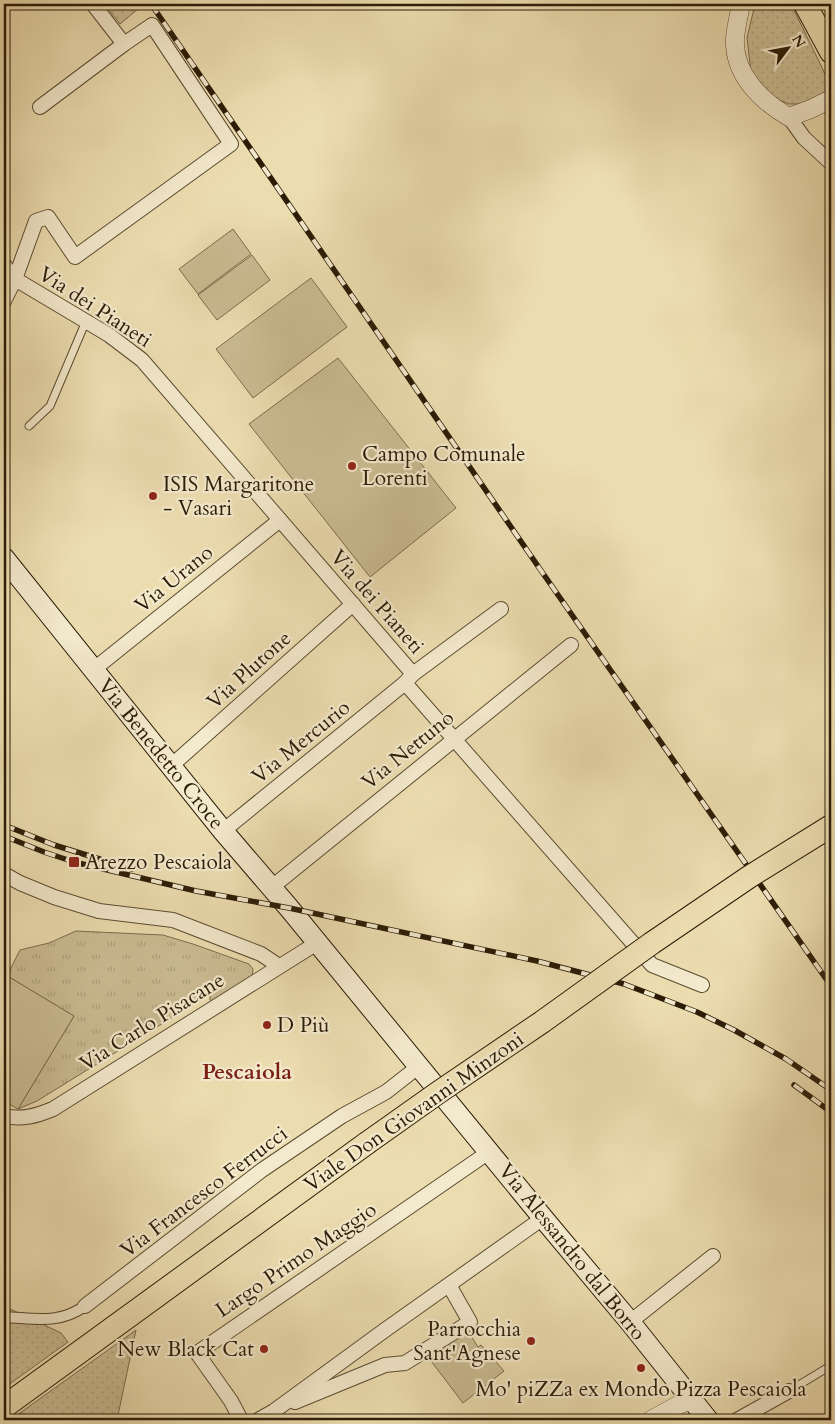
<svg xmlns="http://www.w3.org/2000/svg" width="835" height="1424" font-family="Cardo,serif">
<style>
.grass{fill:url(#grass-dots);stroke:#7b6c4d}
.park{fill:url(#park-tufts);stroke:#7b6c4d}
.garden{fill:#cbbc93;stroke:#7b6c4d}
.lines{fill:none;stroke-linecap:round;stroke-linejoin:round}
.service-casing{stroke:#5b4c31;stroke-width:9}
.pedestrian-casing{stroke:#5b4c31;stroke-width:12}
.minor-casing{stroke:#5b4c31;stroke-width:16}
.tertiary-casing{stroke:#5b4c31;stroke-width:19}
.secondary-casing{stroke:#2b1c07;stroke-width:22}
.primary-casing{stroke:#2b1c07;stroke-width:24}
.service{stroke:#f3e9cc;stroke-width:7}
.pedestrian{stroke:#f3e9cc;stroke-width:10}
.minor{stroke:#f3e9cc;stroke-width:14}
.tertiary{stroke:#f3e9cc;stroke-width:18}
.secondary{stroke:#f3e9cc;stroke-width:20}
.primary{stroke:#ecddb0;stroke-width:22}
.rail-casing{stroke:#2b1c07;stroke-width:5.5}
.rail{stroke:#f3e9cc;stroke-width:4;stroke-dasharray:11;stroke-linecap:butt}
.primary-bridge-casing{stroke:#2b1c07;stroke-width:24;stroke-linecap:butt}
.primary-bridge{stroke:#ecddb0;stroke-width:22}
.poi-dot{fill:#8f2418;stroke:#f3e9cc;stroke-width:2}
.labels{text-anchor:middle;dominant-baseline:central;stroke-width:4.5;stroke-linejoin:round;paint-order:stroke}
.street-label{font-size:21px;fill:#2b1c07;stroke:#f3e9cc}
.poi-label{font-size:21px;fill:#2b1c07;stroke:#f3e9cc;text-anchor:start}
.neighbourhood-label{font-size:22px;font-weight:bold;fill:#7a1f14;stroke:#f3e9cc}
</style>
<defs>
<pattern id="grass-dots" width="8" height="8" patternUnits="userSpaceOnUse" patternTransform="scale(1.25)"><rect width="8" height="8" fill="#cbbc93"/><path d="M2 2h.1M6 6h.1" fill="none" stroke="#aea17d" stroke-width="1.8" stroke-linecap="round"/></pattern>
<pattern id="park-tufts" width="24" height="20" patternUnits="userSpaceOnUse" patternTransform="scale(1.25)"><rect width="24" height="20" fill="#cbbc93"/><path d="M3 7l-1-3M5 7V3M7 7l1-3M15 17l-1-3M17 17v-4M19 17l1-3" fill="none" stroke="#aea17d"/></pattern>
</defs>
<rect width="100%" height="100%" fill="#ecddb0"/>
<filter id="stains"><feTurbulence type="fractalNoise" baseFrequency=".004" numOctaves="4"/><feColorMatrix values="0 0 0 0 .2 0 0 0 0 .09 0 0 0 0 .02 0 0 0 .5 -.17"/></filter>
<radialGradient id="worn" r=".72"><stop offset=".6" stop-color="#630" stop-opacity="0"/><stop offset="1" stop-color="#630" stop-opacity=".3"/></radialGradient>
<g class="grass">
<path d="M 104,4 L 144,4 L 120,24 Z"/>
<path d="M 755,4 L 791,4 L 831,86 L 831,90 L 822,97 L 800,104 L 789,104 L 769,96 L 751,72 L 747,38 Z"/>
<path d="M 4,1306 L 61,1333 L 68,1342 L 4,1388 Z"/>
<path d="M 136,1330 L 117,1420 L 10,1420 Z"/>
</g>
<path class="park" d="M 76,931 L 163,935 L 193,944 L 249,964 L 253,969 L 252,978 L 215,1001 L 210,1000 L 210,994 L 37,1101 L 18,1109 L 74,1016 L 9,977 L 11,968 L 20,950 L 49,943 Z"/>
<g class="garden">
<path d="M 233,229 L 251,254 L 198,294 L 179,269 Z"/>
<path d="M 252,255 L 270,280 L 217,320 L 198,295 Z"/>
<path d="M 311,278 L 347,327 L 253,398 L 216,349 Z"/>
<path d="M 338,358 L 456,508 L 370,577 L 249,424 Z"/>
<path d="M 4,974 L 74,1016 L 18,1109 L 4,1101 Z"/>
<path d="M 468,1331 L 478,1347 L 481,1345 L 504,1371 L 463,1403 L 428,1357 Z"/>
</g>
<g class="lines">
<g class="service-casing">
<g id="service">
<path d="M 29,426 L 50,406 L 86,321"/>
<path d="M 789,1391 L 827,1368"/>
</g>
</g>
<g class="pedestrian-casing">
<path id="pedestrian" d="M 4,1317 C 34,1318 58,1325 85,1306"/>
</g>
<g class="minor-casing">
<g id="minor">
<path d="M 40,107 L 124,44 L 93,4"/>
<path d="M 789,117 L 804,138 L 831,163"/>
<path d="M 4,265 L 15,279 L 109,335 L 142,360 L 413,674 L 405,683 L 652,965 L 702,985"/>
<path d="M 4,301 L 15,279 L 36,221 L 48,217 L 75,257 L 231,144 L 152,25 L 124,44"/>
<path d="M 93,670 L 280,520"/>
<path d="M 413,674 L 501,609"/>
<path d="M 171,766 L 353,604"/>
<path d="M 223,831 L 405,683"/>
<path d="M 4,874 L 20,883 L 54,897 L 99,911 L 173,920 L 261,954 L 279,966"/>
<path d="M 272,887 L 571,645"/>
<path d="M 4,1116 C 22,1120 36,1116 53,1109 L 317,943"/>
<path d="M 85,1306 L 262,1170 L 342,1116 L 386,1092 L 418,1067"/>
<path d="M 630,1322 L 713,1256"/>
<path d="M 295,1402 L 385,1365 L 405,1363 L 470,1322 L 449,1285"/>
<path d="M 241,1420 L 231,1401 L 197,1353 L 489,1152"/>
<path d="M 258,1420 L 274,1411 L 385,1330 L 543,1218"/>
<path d="M 737,1420 L 789,1391"/>
</g>
</g>
<g class="tertiary-casing">
<g id="tertiary">
<path d="M 741,4 C 739,15 736,27 735,38 C 733,74 761,101 789,117 L 811,109 L 831,99"/>
<path d="M 651,1420 L 680,1404 L 691,1401"/>
</g>
</g>
<g class="secondary-casing">
<path id="secondary" d="M 4,558 L 223,831 L 289,908 L 543,1218 L 630,1322 L 708,1420"/>
</g>
<g class="primary-casing">
<g id="primary">
<path d="M 805,4 L 831,52"/>
<path d="M 4,1407 L 367,1143"/>
</g>
</g>
<use href="#service" class="service"/>
<use href="#pedestrian" class="pedestrian"/>
<use href="#minor" class="minor"/>
<use href="#tertiary" class="tertiary"/>
<use href="#secondary" class="secondary"/>
<use href="#primary" class="primary"/>
<g class="rail-casing">
<g id="rail">
<path d="M 151,4 L 542,572 L 831,986"/>
<path d="M 4,825 L 54,845 L 132,869"/>
<path d="M 4,836 L 44,852 L 74,862 L 196,891 L 289,908 L 537,961 L 624,984 L 697,1012 L 734,1030 L 786,1059 L 831,1090"/>
<path d="M 794,1085 L 831,1112"/>
</g>
</g>
<use href="#rail" class="rail"/>
<g class="primary-bridge-casing">
<path id="primary-bridge" d="M 367,1143 L 439,1092 L 542,1022 L 652,943 L 749,877 L 831,826"/>
</g>
<use href="#primary-bridge" class="primary-bridge"/>
</g>
<g class="poi-dot">
<circle cx="352" cy="466" r="5"/>
<circle cx="153" cy="496" r="5"/>
<rect x="68" y="856" width="12" height="12" rx="2.5"/>
<circle cx="267" cy="1025" r="5"/>
<circle cx="531" cy="1341" r="5"/>
<circle cx="264" cy="1349" r="5"/>
<circle cx="641" cy="1368" r="5"/>
</g>
<g class="labels">
<g class="street-label">
<text transform="translate(95 307) rotate(33)">Via dei Pianeti</text>
<text transform="translate(174 579) rotate(-39)">Via Urano</text>
<text transform="translate(377 602) rotate(49)">Via dei Pianeti</text>
<text transform="translate(249 670) rotate(-42)">Via Plutone</text>
<text transform="translate(301 742) rotate(-39)">Via Mercurio</text>
<text transform="translate(408 750) rotate(-39)">Via Nettuno</text>
<text transform="translate(161 754) rotate(51)">Via Benedetto Croce</text>
<text transform="translate(152 1022) rotate(-32)">Via Carlo Pisacane</text>
<text transform="translate(414 1112) rotate(-35)">Viale Don Giovanni Minzoni</text>
<text transform="translate(204 1192) rotate(-37)">Via Francesco Ferrucci</text>
<text transform="translate(572 1252) rotate(51)">Via Alessandro dal Borro</text>
<text transform="translate(296 1260) rotate(-34)">Largo Primo Maggio</text>
</g>
<g class="poi-label">
<text x="362" y="454">Campo Comunale<tspan x="362" dy="24">Lorenti</tspan></text>
<text x="163" y="484">ISIS Margaritone<tspan x="163" dy="24">- Vasari</tspan></text>
<text x="85" y="862">Arezzo Pescaiola</text>
<text x="277" y="1025">D Più</text>
<text x="521" y="1329" text-anchor="end">Parrocchia<tspan x="521" dy="24">Sant'Agnese</tspan></text>
<text x="254" y="1349" text-anchor="end">New Black Cat</text>
<text x="641" y="1389" text-anchor="middle">Mo' piZZa ex Mondo Pizza Pescaiola</text>
</g>
<g class="neighbourhood-label">
<text x="247" y="1072">Pescaiola</text>
</g>
</g>
<rect width="835" height="1424" fill="none" stroke="#ecddb0" stroke-width="20"/>
<rect x="5" y="5" width="825" height="1414" fill="none" stroke="#2b1c07" stroke-width="2.5"/>
<rect x="10" y="10" width="815" height="1404" fill="none" stroke="#2b1c07"/>
<g transform="translate(788 48) rotate(58)" stroke="#f3e9cc" stroke-width="4" paint-order="stroke">
<path d="M0-4L9 19L0 12L-9 19Z" fill="#2b1c07"/>
<text y="-8" font-size="14" font-weight="bold" text-anchor="middle" fill="#2b1c07">N</text>
</g>
<rect width="100%" height="100%" filter="url(#stains)"/>
<rect width="100%" height="100%" fill="url(#worn)"/>
</svg>
